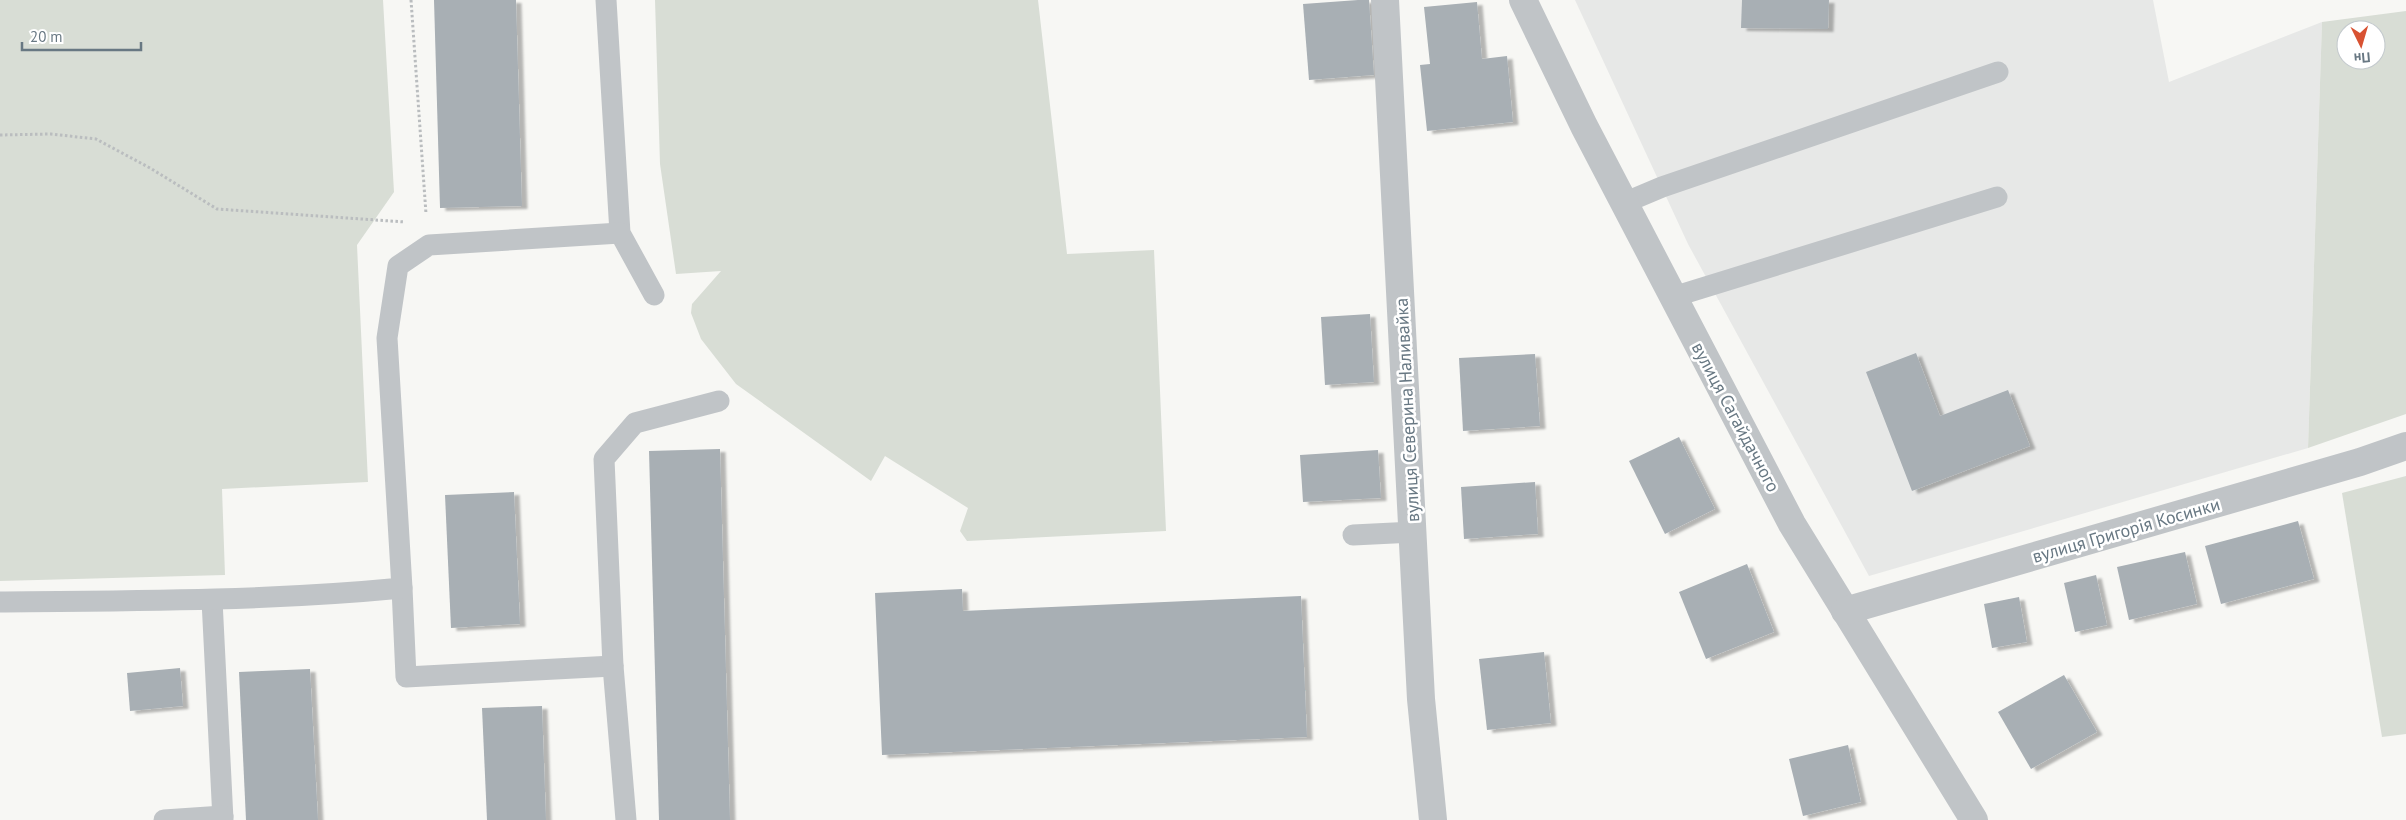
<svg xmlns="http://www.w3.org/2000/svg" width="2406" height="820" font-family="'PT Sans',sans-serif">
<style>
.built{fill:#e7e8e7}
.green{fill:#d8ddd5;fill-rule:evenodd}
.building{fill:#a8afb4;filter:url(#shadow)}
.lines{fill:none;stroke-linecap:round;stroke-linejoin:round}
.path{stroke:#babdbf;stroke-width:3;stroke-dasharray:2.5 2.5;stroke-linecap:butt}
.service{stroke:#c0c4c7;stroke-width:21}
.minor{stroke:#c0c4c7;stroke-width:28}
.labels{text-anchor:middle;dominant-baseline:central;stroke-width:5;stroke-linejoin:round;paint-order:stroke}
.street-label{font-size:18px;fill:#687883;stroke:#fff}
</style>
<defs>
<filter id="shadow"><feDropShadow dx="5.5" dy="3" stdDeviation="1" flood-color="#0004"/></filter>
</defs>
<rect width="100%" height="100%" fill="#f7f7f4"/>
<path class="built" d="M 1575,0 L 2153,0 L 2169,82 L 2322,22 L 2308,448 L 1869,576 L 1688,244 Z"/>
<g class="green">
<path d="M 0,0 L 383,0 L 394,192 L 357,245 L 368,482 L 222,489 L 225,575 L 0,581 Z"/>
<path d="M 655,0 L 1038,0 L 1067,254 L 1154,250 L 1166,531 L 967,541 L 960,531 L 968,508 L 885,456 L 871,481 L 736,384 L 701,339 L 691,313 L 692,304 L 721,271 L 676,274 L 660,164 Z"/>
<path d="M 2406,11 L 2406,414 L 2308,448 L 2322,22 ZM 2346,30 L 2376,30 L 2376,60 L 2346,60 Z"/>
<path d="M 2406,476 L 2406,734 L 2382,737 L 2342,493 Z"/>
</g>
<g class="building">
<path d="M 434,0 L 516,0 L 522,206 L 440,208 Z"/>
<path d="M 1358,0 L 1369,0 L 1374,75 L 1309,80 L 1303,4 Z"/>
<path d="M 1742,0 L 1829,0 L 1828,29 L 1741,28 Z"/>
<path d="M 1477,2 L 1482,59 L 1507,56 L 1513,122 L 1427,131 L 1420,65 L 1430,64 L 1424,7 Z"/>
<path d="M 1370,314 L 1374,382 L 1325,385 L 1321,317 Z"/>
<path d="M 1916,353 L 1940,416 L 2008,390 L 2030,446 L 1912,491 L 1866,372 Z"/>
<path d="M 1535,354 L 1540,426 L 1463,431 L 1459,358 Z"/>
<path d="M 1679,437 L 1715,509 L 1665,534 L 1629,461 Z"/>
<path d="M 720,449 L 730,820 L 659,820 L 649,451 Z"/>
<path d="M 1378,450 L 1381,498 L 1303,502 L 1300,455 Z"/>
<path d="M 1535,482 L 1538,534 L 1464,539 L 1461,487 Z"/>
<path d="M 514,492 L 520,624 L 451,628 L 445,495 Z"/>
<path d="M 2298,521 L 2314,579 L 2221,604 L 2205,546 Z"/>
<path d="M 2185,552 L 2197,604 L 2129,620 L 2117,567 Z"/>
<path d="M 1747,564 L 1774,632 L 1706,659 L 1679,592 Z"/>
<path d="M 2096,575 L 2107,625 L 2075,632 L 2064,583 Z"/>
<path d="M 962,589 L 963,611 L 1301,596 L 1307,737 L 882,755 L 875,593 Z"/>
<path d="M 2019,597 L 2027,642 L 1992,648 L 1984,604 Z"/>
<path d="M 1544,652 L 1551,723 L 1487,730 L 1479,659 Z"/>
<path d="M 180,668 L 183,706 L 130,711 L 127,673 Z"/>
<path d="M 310,669 L 318,820 L 246,820 L 239,672 Z"/>
<path d="M 2064,675 L 2097,732 L 2031,769 L 1998,712 Z"/>
<path d="M 542,706 L 546,820 L 487,820 L 482,708 Z"/>
<path d="M 1848,745 L 1861,802 L 1803,816 L 1789,759 Z"/>
</g>
<g class="lines">
<g class="path">
<path d="M 411,0 L 426,214"/>
<path d="M 0,135 L 51,134 L 96,139 L 150,168 L 217,209 L 405,222"/>
</g>
<g class="service">
<path d="M 606,0 L 620,233 L 654,295"/>
<path d="M 1624,203 L 1662,187 L 1998,72"/>
<path d="M 1673,297 L 1997,197"/>
<path d="M 1353,535 L 1414,532"/>
<path d="M 402,588 L 406,677 L 613,666"/>
<path d="M 212,600 L 223,820"/>
<path d="M 0,602 C 134,601 268,601 402,588 L 387,338 L 398,266 L 429,245 L 620,233"/>
<path d="M 164,820 L 223,816"/>
<path d="M 626,820 L 613,666 L 604,459 L 635,423 L 719,401"/>
</g>
<g class="minor">
<path d="M 1385,0 L 1421,699 L 1433,820"/>
<path d="M 1523,0 L 1584,126 L 1792,524 L 1974,820"/>
<path d="M 1845,611 L 2360,462 L 2406,446"/>
</g>
</g>
<g class="labels">
<g class="street-label">
<text transform="translate(1407 410) rotate(-93)">вулиця Северина Наливайка</text>
<text transform="translate(1736 417) rotate(62)">вулиця Сагайдачного</text>
<text transform="translate(2126 530) rotate(-16)">вулиця Григорія Косинки</text>
</g>
</g>
<g transform="translate(2361 45) rotate(175)"><circle r="24" fill="#ffffff" stroke="#c3c9cd"/>
<path d="M0-4L9 19L0 12L-9 19Z" fill="#d85232"/>
<text y="-8" font-size="14" font-weight="bold" text-anchor="middle" fill="#687883">Пн</text>
</g>
<path d="M22 42v8h119v-8" fill="none" stroke="#687883" stroke-width="2.5"/>
<text x="30" y="42" font-size="15" fill="#687883" stroke="#ffffff" stroke-width="4" paint-order="stroke">20 m</text>
</svg>
